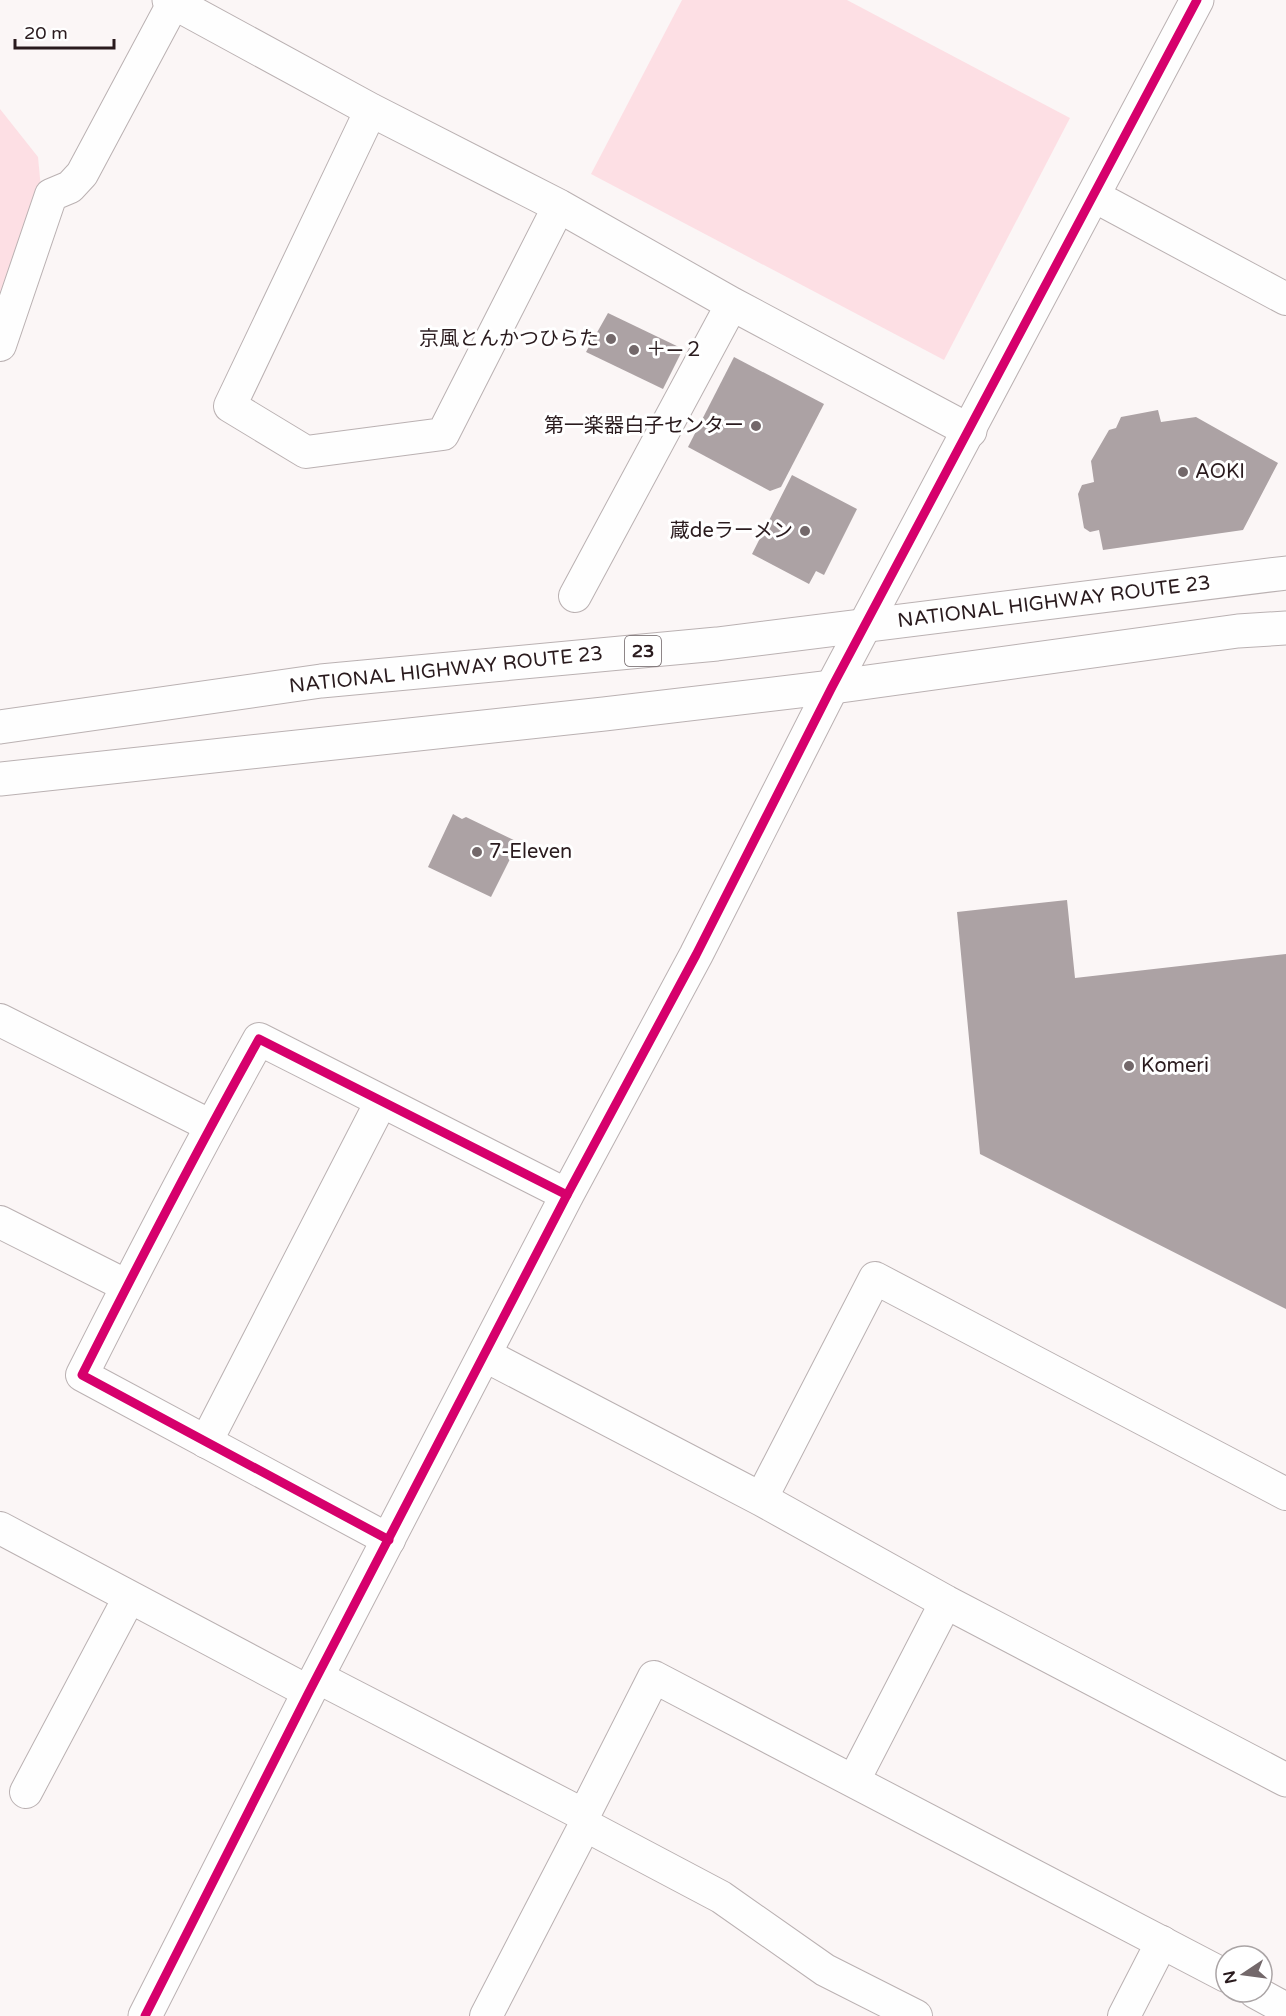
<svg xmlns="http://www.w3.org/2000/svg" width="1286" height="2016" font-family="'Varela Round','Noto Sans JP',sans-serif">
<style>
.green{fill:#fddfe4}
.building{fill:#aca2a4}
.lines{fill:none;stroke-linecap:round;stroke-linejoin:round}
.street-casing{stroke:#bab1b2;stroke-width:34}
.secondary-casing{stroke:#bab1b2;stroke-width:35}
.highway-casing{stroke:#bab1b2;stroke-width:35}
.street{stroke:#fefefe;stroke-width:32}
.secondary{stroke:#fefefe;stroke-width:33}
.highway{stroke:#fefefe;stroke-width:33}
.cycleway-casing{stroke:#fff;stroke-width:13}
.cycleway{stroke:#d6006c;stroke-width:9}
.poi-dot{fill:#73686a;stroke:#fff;stroke-width:2}
.labels{text-anchor:middle;dominant-baseline:central;stroke-width:6;stroke-linejoin:round;paint-order:stroke}
.shield{fill:#fff;stroke:#6a5f62;stroke-width:1.5}
.shield-label{font-size:18px;font-weight:bold;fill:#2a1b1e}
.poi-label{font-size:20px;fill:#2a1b1e;stroke:#fff;text-anchor:start}
.street-label{font-size:20px;fill:#2a1b1e;stroke:#fff}
</style>
<rect width="100%" height="100%" fill="#fbf6f6"/>
<g class="green">
<path d="M 682,0 L 847,0 L 1070,118 L 944,360 L 591,174 Z"/>
<path d="M 0,109 L 38,157 L 42,199 L 0,319 Z"/>
</g>
<g class="building">
<path d="M 608,313 L 683,349 L 663,389 L 586,352 Z"/>
<path d="M 734,357 L 824,404 L 781,487 L 770,491 L 688,447 Z"/>
<path d="M 1158,410 L 1161,422 L 1196,417 L 1278,463 L 1243,530 L 1103,550 L 1099,530 L 1090,532 L 1084,528 L 1078,494 L 1082,485 L 1094,482 L 1091,461 L 1109,430 L 1116,428 L 1121,417 Z"/>
<path d="M 792,475 L 857,509 L 824,575 L 816,571 L 809,584 L 752,554 Z"/>
<path d="M 453,814 L 462,819 L 466,817 L 524,845 L 516,859 L 510,859 L 491,897 L 428,867 Z"/>
<path d="M 1067,900 L 1075,978 L 1286,954 L 1286,1309 L 980,1154 L 957,912 Z"/>
</g>
<g class="lines">
<g class="street-casing">
<g id="street">
<path d="M 371,110 L 230,406 L 306,452 L 443,434 L 559,206"/>
<path d="M 1094,196 L 1286,299"/>
<path d="M 0,345 L 51,195 L 70,187 L 82,174 L 175,0"/>
<path d="M 575,596 L 732,304"/>
<path d="M 0,1020 L 211,1126"/>
<path d="M 0,1222 L 127,1286"/>
<path d="M 206,1442 L 381,1102"/>
<path d="M 761,1499 L 875,1278 L 1286,1494"/>
<path d="M 0,1528 L 309,1692"/>
<path d="M 389,1540 L 82,1375 C 139,1262 197,1150 259,1039 L 567,1195"/>
<path d="M 317,1677 L 584,1815"/>
<path d="M 854,1780 L 946,1602"/>
<path d="M 26,1792 L 129,1598"/>
<path d="M 585,1825 L 721,1897 L 825,1970 L 916,2016"/>
<path d="M 1255,1992 L 1286,2009"/>
<path d="M 486,2016 L 585,1825 L 584,1815 L 654,1677 L 1226,1976"/>
<path d="M 1124,2016 L 1162,1942"/>
</g>
</g>
<g class="secondary-casing">
<g id="secondary">
<path d="M 169,0 L 371,110 L 559,206 L 732,304 L 970,431"/>
<path d="M 485,1355 L 761,1499 L 946,1602 L 1286,1780"/>
<path d="M 145,2016 L 309,1692 L 567,1195 L 696,955 L 832,687 L 1197,0"/>
</g>
</g>
<g class="highway-casing">
<g id="highway">
<path d="M 0,727 L 321,681 L 717,644 L 1286,573"/>
<path d="M 0,779 L 604,714 L 832,687 L 1238,631 L 1286,628"/>
</g>
</g>
<use href="#street" class="street"/>
<use href="#secondary" class="secondary"/>
<use href="#highway" class="highway"/>
<g class="cycleway-casing">
<g id="cycleway">
<path d="M 389,1540 L 82,1375 C 139,1262 197,1150 259,1039 L 567,1195"/>
<path d="M 145,2016 L 309,1692 L 567,1195 L 696,955 L 832,687 L 1197,0"/>
</g>
</g>
<use href="#cycleway" class="cycleway"/>
</g>
<g class="poi-dot">
<circle cx="611" cy="339" r="6"/>
<circle cx="634" cy="350" r="6"/>
<circle cx="756" cy="426" r="6"/>
<circle cx="1183" cy="472" r="6"/>
<circle cx="805" cy="531" r="6"/>
<circle cx="477" cy="852" r="6"/>
<circle cx="1129" cy="1066" r="6"/>
</g>
<g class="labels">
<rect class="shield" x="625" y="636" width="36" height="30" rx="4.5"/>
<g class="shield-label">
<text x="643" y="651">23</text>
</g>
<g class="poi-label">
<text x="599" y="339" text-anchor="end">京風とんかつひらた</text>
<text x="646" y="350">＋―２</text>
<text x="744" y="426" text-anchor="end">第一楽器白子センター</text>
<text x="1195" y="472">AOKI</text>
<text x="793" y="531" text-anchor="end">蔵deラーメン</text>
<text x="489" y="852">7-Eleven</text>
<text x="1141" y="1066">Komeri</text>
</g>
<g class="street-label">
<text transform="translate(1054 602) rotate(-7)">NATIONAL HIGHWAY ROUTE 23</text>
<text transform="translate(446 670) rotate(-6)">NATIONAL HIGHWAY ROUTE 23</text>
</g>
</g>
<g transform="translate(1244 1974) rotate(257)"><circle r="28" fill="#ffffff" stroke="#aaa4a5" stroke-width="1.5"/>
<path d="M0-4.5L10 22L0 15L-10 22Z" fill="#73686a"/>
<text y="-9" font-size="16" font-weight="bold" text-anchor="middle" fill="#2a1b1e">N</text>
</g>
<path d="M15 39v9h99v-9" fill="none" stroke="#2a1b1e" stroke-width="3"/>
<text x="24" y="39" font-size="18" fill="#2a1b1e" stroke="#ffffff" stroke-width="4.5" paint-order="stroke">20 m</text>
</svg>
